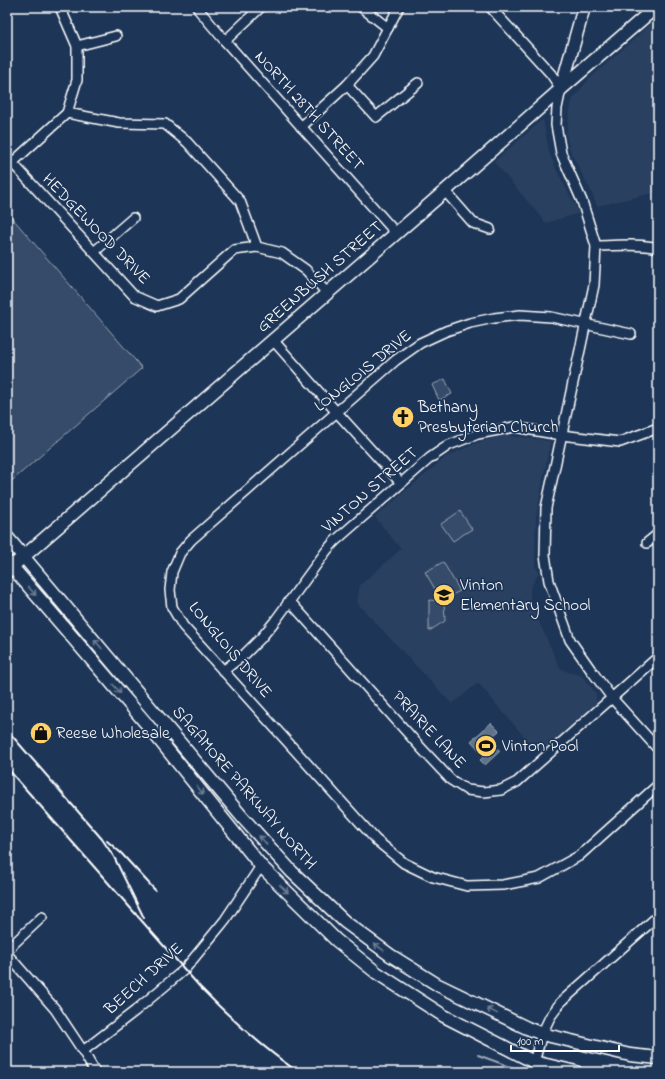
<svg xmlns="http://www.w3.org/2000/svg" width="665" height="1079" font-family="'Indie Flower',sans-serif">
<style>
.built{fill:#2a4161}
.green{fill:#364b69;stroke:#9aa5b4}
.water{fill:#617289;stroke:#a0aab8}
.lines{fill:none;stroke-linecap:round;stroke-linejoin:round}
.shore{stroke:#c0c7d0;stroke-width:1}
.stream{stroke:#a0aab8;stroke-width:2}
.minor-casing{stroke:#fff;stroke-width:12}
.major-casing{stroke:#fff;stroke-width:15}
.minor{stroke:#1d3557;stroke-width:9}
.major{stroke:#1d3557;stroke-width:12}
.rail{stroke:#fff;stroke-width:2}
.oneway{stroke:#6c7c92}
.labels{text-anchor:middle;dominant-baseline:central;stroke-width:3.5;stroke-linejoin:round;paint-order:stroke}
.street-label{font-size:17px;fill:#fff;stroke:#1d3557}
.poi-label{font-size:17px;fill:#fff;stroke:#1d3557;text-anchor:start}
</style>
<rect width="100%" height="100%" fill="#1d3557"/>
<filter id="ink" filterUnits="userSpaceOnUse"><feTurbulence type="fractalNoise" baseFrequency=".025" numOctaves="2"/><feDisplacementMap in="SourceGraphic" scale="8" xChannelSelector="R" yChannelSelector="G"/><feConvolveMatrix kernelMatrix="1 2 1 2 8 2 1 2 1" color-interpolation-filters="sRGB"/></filter>
<g filter="url(#ink)">
<g class="built">
<path d="M 658,18 L 658,192 L 597,206 L 591,191 L 571,153 L 566,135 L 572,100 L 588,80 Z"/>
<path d="M 543,119 L 549,152 L 556,169 L 579,213 L 546,223 L 494,162 Z"/>
<path d="M 504,435 L 550,441 L 550,443 L 536,517 L 535,566 L 539,572 L 530,589 L 530,602 L 560,668 L 570,673 L 578,674 L 582,676 L 596,694 L 596,703 L 539,754 L 478,683 L 452,704 L 357,603 L 360,585 L 401,549 L 375,517 L 446,457 L 474,444 Z"/>
</g>
<g class="green">
<path d="M 7,212 L 142,368 L 7,485 Z"/>
<path d="M 445,379 L 452,394 L 439,400 L 432,385 Z"/>
<path d="M 460,511 L 472,529 L 453,541 L 441,524 Z"/>
<path d="M 443,562 L 460,591 L 444,599 L 445,621 L 429,631 L 429,600 L 442,601 L 425,572 Z"/>
</g>
<path class="water" d="M 491,723 L 499,731 L 489,739 L 500,751 L 485,765 L 480,760 L 485,756 L 471,741 Z"/>
<g class="lines">
<path class="shore" d="M 483,736 L 485,737 L 487,742 L 494,750 L 493,752 L 490,754 L 488,754 L 478,742 L 478,740 Z"/>
<path class="stream" d="M 478,1055 L 522,1071"/>
<g class="minor-casing">
<g id="minor">
<path d="M 361,7 L 388,28"/>
<path d="M 490,7 L 551,74 L 561,89 L 557,108 L 556,125 L 561,153 L 582,201 L 596,246 L 594,285 L 546,508 L 545,555 L 549,581 L 570,640 L 591,670 L 612,698 L 658,749"/>
<path d="M 198,9 L 225,41 L 396,233"/>
<path d="M 225,41 L 261,7"/>
<path d="M 77,46 L 116,36"/>
<path d="M 347,85 L 376,117 L 418,83"/>
<path d="M 67,113 L 119,123 L 165,124 L 187,142 L 240,201 L 257,247"/>
<path d="M 301,127 L 347,85 L 373,56 L 399,7"/>
<path d="M 7,157 L 134,296 L 157,306 L 179,299 L 234,250 L 257,247 L 282,253 L 306,270 L 327,293"/>
<path d="M 12,163 L 67,113 L 77,80 L 77,46 L 60,7"/>
<path d="M 445,191 L 473,223 L 490,229"/>
<path d="M 596,246 C 615,246 640,243 658,248"/>
<path d="M 94,252 L 133,218"/>
<path d="M 631,334 L 551,317 L 520,315 L 494,318 L 470,323 L 446,331 L 420,343 L 396,360 L 191,540 L 180,553 L 172,572 L 170,590 L 172,607 L 183,626 L 376,840 L 404,863 L 433,877 L 467,886 L 503,885 L 539,878 L 579,856 L 658,785"/>
<path d="M 273,340 L 333,408 L 401,483"/>
<path d="M 647,543 L 658,534"/>
<path d="M 288,602 L 294,606 L 422,749 L 451,780 L 467,790 L 484,792 L 501,790 L 517,782 L 658,657"/>
<path d="M 223,671 L 245,654 L 261,638 L 275,621 L 327,550 L 335,541 L 430,458 L 449,445 L 478,434 L 514,427 L 561,435 L 620,442 L 658,428"/>
<path d="M 7,950 L 42,917"/>
<path d="M 7,954 L 55,1009 L 83,1051 L 95,1072"/>
<path d="M 83,1051 L 135,1011 L 185,969 L 225,920 L 261,866"/>
<path d="M 537,1072 L 534,1062 L 542,1034 L 550,1017 L 561,1002 L 658,916"/>
</g>
</g>
<g class="major-casing">
<g id="major">
<path d="M 561,89 L 584,7"/>
<path d="M 7,537 L 243,818 L 292,872 L 345,922 L 390,955 L 438,985 L 527,1028 L 542,1034 L 630,1055 L 658,1058"/>
<path d="M 8,562 L 145,722 L 261,866 L 336,940 L 377,973 L 444,1016 L 534,1062 L 576,1072"/>
<path d="M 7,571 L 445,191 L 561,89 L 656,7"/>
</g>
</g>
<use href="#minor" class="minor"/>
<use href="#major" class="major"/>
<g class="rail">
<path d="M 7,730 L 102,839 L 114,857 L 144,918"/>
<path d="M 7,768 L 200,987 C 230,1018 262,1047 298,1072"/>
<path d="M 107,841 L 121,853 L 155,890"/>
</g>
</g>
<defs><path id="oneway-shaft" d="M-6 0H5M1.5-3L5.5 0L1.5 3" fill="none" stroke-width="1.6" stroke-linecap="round" stroke-linejoin="round"/></defs>
<g class="oneway">
<use href="#oneway-shaft" transform="translate(32 591) rotate(49)"/>
<use href="#oneway-shaft" transform="translate(98 644) rotate(-130)"/>
<use href="#oneway-shaft" transform="translate(117 689) rotate(49)"/>
<use href="#oneway-shaft" transform="translate(200 790) rotate(51)"/>
<use href="#oneway-shaft" transform="translate(263 840) rotate(-132)"/>
<use href="#oneway-shaft" transform="translate(284 889) rotate(44)"/>
<use href="#oneway-shaft" transform="translate(379 947) rotate(-143)"/>
<use href="#oneway-shaft" transform="translate(492 1011) rotate(-154)"/>
</g>
</g>
<defs>
<g id="church-disc" transform="scale(1.15)"><circle r="9.5" fill="#ffd166" stroke="#1d3557"/><path d="M-1.2-6h2.4v3.5h3.3v2.4h-3.3V6h-2.4V-.1h-3.3v-2.4h3.3Z" fill="#111"/></g>
<g id="school-disc" transform="scale(1.15)"><circle r="9.5" fill="#ffd166" stroke="#1d3557"/><path d="M0-5L7-2L0 1L-7-2ZM-4 1L0 2.5L4 1V4Q0 6-4 4Z" fill="#111"/></g>
<g id="shop-disc" transform="scale(1.15)"><circle r="9.5" fill="#ffd166" stroke="#1d3557"/><path d="M-5-2.5h2.3a2.7 3.5 0 0 1 5.4 0H5L5.5 6h-11ZM-1.5-2.5h3a1.5 2.3 0 0 0-3 0Z" fill="#111"/></g>
<g id="stadium-disc" transform="scale(1.15)"><circle r="9.5" fill="#ffd166" stroke="#1d3557"/><path d="M0-5a6.5 5 0 1 0 0 10a6.5 5 0 1 0 0-10ZM-3.5-1.8h7v3.6h-7Z" fill="#111"/></g>
</defs>
<g fill-rule="evenodd">
<use href="#church-disc" x="403" y="417"/>
<use href="#school-disc" x="444" y="595"/>
<use href="#shop-disc" x="41" y="733"/>
<use href="#stadium-disc" x="486" y="746"/>
</g>
<g class="labels">
<g class="street-label">
<text transform="translate(309 111) rotate(48)">NORTH 28TH STREET</text>
<text transform="translate(96 229) rotate(46)">HEDGEWOOD DRIVE</text>
<text transform="translate(320 277) rotate(-41)">GREENBUSH STREET</text>
<text transform="translate(363 371) rotate(-39)">LONGLOIS DRIVE</text>
<text transform="translate(370 490) rotate(-41)">VINTON STREET</text>
<text transform="translate(230 650) rotate(50)">LONGLOIS DRIVE</text>
<text transform="translate(429 730) rotate(47)">PRAIRIE LANE</text>
<text transform="translate(244 788) rotate(49)">SAGAMORE PARKWAY NORTH</text>
<text transform="translate(144 979) rotate(-42)">BEECH DRIVE</text>
</g>
<g class="poi-label">
<text x="418" y="407">Bethany<tspan x="418" dy="20">Presbyterian Church</tspan></text>
<text x="460" y="585">Vinton<tspan x="460" dy="20">Elementary School</tspan></text>
<text x="56" y="733">Reese Wholesale</text>
<text x="502" y="746">Vinton Pool</text>
</g>
</g>
<rect width="665" height="1079" fill="none" stroke="#1d3557" stroke-width="24"/>
<rect x="12" y="12" width="641" height="1055" fill="none" stroke="#fff" stroke-width="1.5" filter="url(#ink)"/>
<path d="M511 1045v6h108v-6" fill="none" stroke="#ffffff" stroke-width="2"/>
<text x="517" y="1045" font-size="12" fill="#ffffff" stroke="#1d3557" stroke-width="3" paint-order="stroke">100 m</text>
</svg>
